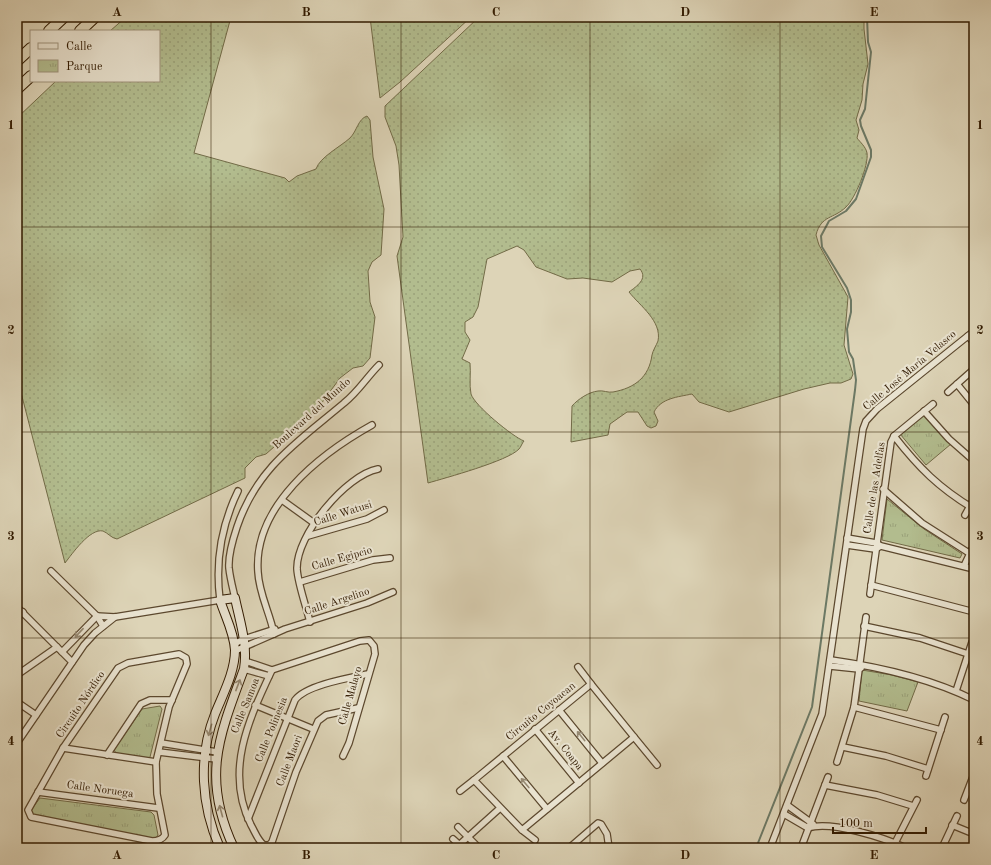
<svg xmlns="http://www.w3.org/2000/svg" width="991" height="865" font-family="'Old Standard TT',serif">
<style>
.grass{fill:url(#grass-dots);stroke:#726b47}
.park{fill:url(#park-tufts);stroke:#726b47}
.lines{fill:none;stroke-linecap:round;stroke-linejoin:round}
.stream{stroke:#6c7965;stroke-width:2}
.street-casing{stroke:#5c482e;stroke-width:8}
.secondary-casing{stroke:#311a00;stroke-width:10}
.highway-casing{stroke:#311a00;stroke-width:12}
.street{stroke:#e9e3d0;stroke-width:5.5}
.secondary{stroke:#e9e3d0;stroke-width:8}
.highway{stroke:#ddd4b7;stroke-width:10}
.oneway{stroke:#968972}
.grid{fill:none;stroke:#311a00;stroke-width:1;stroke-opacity:0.55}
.labels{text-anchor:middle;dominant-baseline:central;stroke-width:4;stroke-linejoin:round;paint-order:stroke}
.street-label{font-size:11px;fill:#311a00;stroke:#e9e3d0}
.neatline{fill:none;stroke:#311a00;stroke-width:1.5}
.grid-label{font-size:13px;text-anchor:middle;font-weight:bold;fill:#311a00}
</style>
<defs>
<pattern id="grass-dots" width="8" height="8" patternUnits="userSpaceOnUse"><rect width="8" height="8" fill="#b2bc8e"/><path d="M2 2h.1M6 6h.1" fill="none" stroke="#9aa179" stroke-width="1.8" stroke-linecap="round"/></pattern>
<pattern id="park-tufts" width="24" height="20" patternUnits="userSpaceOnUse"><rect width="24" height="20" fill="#b2bc8e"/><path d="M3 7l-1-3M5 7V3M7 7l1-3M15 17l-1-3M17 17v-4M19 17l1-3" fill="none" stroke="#9aa179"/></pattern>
</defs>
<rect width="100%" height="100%" fill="#ddd4b7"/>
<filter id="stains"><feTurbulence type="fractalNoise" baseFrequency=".005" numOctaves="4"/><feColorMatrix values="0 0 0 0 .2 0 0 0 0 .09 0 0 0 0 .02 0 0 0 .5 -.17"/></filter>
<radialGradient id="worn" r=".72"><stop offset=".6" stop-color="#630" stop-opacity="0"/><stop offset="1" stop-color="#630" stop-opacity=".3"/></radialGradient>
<g class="grass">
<path d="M 126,17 L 231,17 L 194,153 L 285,178 L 289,182 L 297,176 L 316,169 C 320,157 340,147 350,138 C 357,131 358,119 367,116 L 370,120 L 373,157 L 384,209 L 381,255 L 372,262 L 368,271 L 370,302 L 375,317 L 370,358 L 363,366 L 353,368 L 340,378 L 318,408 L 266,454 L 256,457 L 245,468 L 245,478 L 117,539 C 111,538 108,533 103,531 C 90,528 72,554 65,563 L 17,377 L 17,118 L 56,81 L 159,81 L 159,31 L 110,31 Z"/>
<path d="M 370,17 L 471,17 L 400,82 L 380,98 Z"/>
<path d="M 479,17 L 864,17 L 864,29 L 868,64 L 863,84 L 862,100 L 856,120 L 859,130 L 857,138 C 860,142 866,147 867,153 C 869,165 855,199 846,207 C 834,219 821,215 816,235 L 819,245 L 848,297 L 844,345 L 853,374 L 851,379 L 841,383 L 830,383 L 804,389 L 729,412 L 699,402 L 692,394 C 678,397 661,398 654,412 L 658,421 L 656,426 L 651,428 L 647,426 L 638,412 L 627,412 L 610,424 L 608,435 L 571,442 L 572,406 C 578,399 589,392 598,391 C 603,390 608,393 613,392 C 635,388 649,377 652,355 C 653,350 656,346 658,341 C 662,321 640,306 629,292 C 637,286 648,279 640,269 L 630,271 L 612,282 L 583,278 L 567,279 L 536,267 L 524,250 L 517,246 L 487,259 L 478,307 L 473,317 L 465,322 L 465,332 L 470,340 L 462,359 L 470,363 C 471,373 469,385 471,394 C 474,405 513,437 524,441 C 522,443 521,447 519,449 C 508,461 445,478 428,483 L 397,256 L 403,237 L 399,165 L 396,146 L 385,117 L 385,106 Z"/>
</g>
<g class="park">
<path d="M 924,413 L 951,444 L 926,465 L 900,434 Z"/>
<path d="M 887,499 L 924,529 L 962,554 L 960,558 L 882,540 Z"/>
<path d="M 862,670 L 892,675 L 918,682 L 907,711 L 859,701 Z"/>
<path d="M 160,706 L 162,709 L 150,757 L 148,759 L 116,753 L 114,750 L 142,709 Z"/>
<path d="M 40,798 L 151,812 L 154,815 L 158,835 L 155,839 L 149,838 L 32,815 L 31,810 Z"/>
</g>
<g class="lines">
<path class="stream" d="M 756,848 L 812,707 L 855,390 L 856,380 L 853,359 L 849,352 L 847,329 L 851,312 L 851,300 L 847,288 L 822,247 L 821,236 L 829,221 L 846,211 L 856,199 L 871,157 L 871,150 L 861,126 L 860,120 L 865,109 L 871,52 L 868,42 L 867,17"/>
<g class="street-casing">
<g id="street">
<path d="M 968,336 L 974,343"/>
<path d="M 957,384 L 974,405"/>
<path d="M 948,392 L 974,369"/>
<path d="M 924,411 L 949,439 L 974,461"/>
<path d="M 894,436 C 919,468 939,488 974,509"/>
<path d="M 883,489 L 922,523 L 969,553"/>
<path d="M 282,500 L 314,523"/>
<path d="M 965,515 L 974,499"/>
<path d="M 308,536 L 367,519 L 384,510"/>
<path d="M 847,538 L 876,543 L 881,546 L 974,569"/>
<path d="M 847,545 L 875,549 L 879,547"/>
<path d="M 964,566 L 974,545"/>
<path d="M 51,571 L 97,616 L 103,626"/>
<path d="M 300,582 L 373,560 L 390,558"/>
<path d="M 871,585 L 974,612"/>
<path d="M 870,594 L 891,442 L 894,436 L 933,404"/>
<path d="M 235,598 C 233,589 230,578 229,568 C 228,555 233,539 237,527 C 257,467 299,441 344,403 C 358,392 367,377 379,365"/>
<path d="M 17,607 L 72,662"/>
<path d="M 97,616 L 115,617 L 220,600 C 215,561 221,526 238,491"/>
<path d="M 17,618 L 23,612"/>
<path d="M 310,622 C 306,606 298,584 297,569 C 296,535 346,475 378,469"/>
<path d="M 864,626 L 920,638 L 968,654"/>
<path d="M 274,634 C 270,613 259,594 258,572 C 253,506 320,454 372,425"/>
<path d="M 234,644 L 244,639 L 275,629"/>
<path d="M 235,651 L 285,629 L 367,603 L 393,592"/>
<path d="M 62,652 L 97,616"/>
<path d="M 179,654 L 186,658 L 187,664 L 169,707 L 156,762 L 157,794 L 165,835 C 162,840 158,841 152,841 L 31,817 L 28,810 L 63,748 L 118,668 L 128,663 Z"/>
<path d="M 831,660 C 880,667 930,678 974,700"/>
<path d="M 245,661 L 272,670"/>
<path d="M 830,666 L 859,669 L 861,668"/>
<path d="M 578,667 L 591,684"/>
<path d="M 244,669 L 269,676"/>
<path d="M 17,675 L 57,647"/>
<path d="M 591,684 L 634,737 L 522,830 L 474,780 Z"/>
<path d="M 956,691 L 972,642"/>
<path d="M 17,702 L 36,715"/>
<path d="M 255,705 L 313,729"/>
<path d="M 854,707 L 941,730"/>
<path d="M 559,710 L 602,763"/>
<path d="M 535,729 L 579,783"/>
<path d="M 634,737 L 657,765"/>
<path d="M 17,743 L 84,645 L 95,633 L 115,617"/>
<path d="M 161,743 L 217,752"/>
<path d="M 843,747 L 886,756 L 928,769"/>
<path d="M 63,748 L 156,762"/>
<path d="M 159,752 L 216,759"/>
<path d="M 107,755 L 141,704 L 150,700 L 172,700"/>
<path d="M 503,756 L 547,809"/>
<path d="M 837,762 L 854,707 L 866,617"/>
<path d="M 926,776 L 945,717"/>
<path d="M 825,785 L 877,795 L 913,806"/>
<path d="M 460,791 L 474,780"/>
<path d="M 38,792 L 158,808"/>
<path d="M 964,800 L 974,774"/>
<path d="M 787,805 L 813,824"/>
<path d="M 784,814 L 808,828 C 830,820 885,838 906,848"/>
<path d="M 248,819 L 295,700 C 306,685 349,678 368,674"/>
<path d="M 952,825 L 974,834"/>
<path d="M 458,827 L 479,848"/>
<path d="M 522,830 L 535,840"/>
<path d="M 453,839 L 463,848"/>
<path d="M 895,843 L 917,800"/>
<path d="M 268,845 L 264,845 C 258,841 255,832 251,825 C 224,771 249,719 272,670 L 360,641 L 369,640 L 374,646 L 375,654 L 349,743 L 343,756"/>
<path d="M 459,845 L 499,809"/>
<path d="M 267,847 L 272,842 L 296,772 L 318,721 L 326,715 L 358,708"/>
<path d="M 569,848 L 598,823 L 601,824 L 607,834 L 609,848"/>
<path d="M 770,848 L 822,714 L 863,429 L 866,421 L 877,409 L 974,331"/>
<path d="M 801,848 L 828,777"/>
<path d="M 942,848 L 957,816"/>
</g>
</g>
<g class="secondary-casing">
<path id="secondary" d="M 220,848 C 201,806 198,757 215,714 C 223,694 235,672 235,650 C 234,632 225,616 220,600 L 235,598 C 240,622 248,645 244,669 C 219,736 201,778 234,848"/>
</g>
<g class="highway-casing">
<g id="highway">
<path d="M 49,31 L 64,17"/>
<path d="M 80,31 L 95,17"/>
<path d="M 17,61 L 31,48"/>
<path d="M 17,89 L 31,76"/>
</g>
</g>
<use href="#street" class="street"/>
<use href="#secondary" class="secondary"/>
<use href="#highway" class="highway"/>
</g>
<defs><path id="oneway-shaft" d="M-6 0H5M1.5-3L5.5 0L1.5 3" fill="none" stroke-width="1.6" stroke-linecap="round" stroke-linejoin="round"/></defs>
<g class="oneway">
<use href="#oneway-shaft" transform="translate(79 633) rotate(133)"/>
<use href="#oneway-shaft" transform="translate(238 685) rotate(-69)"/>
<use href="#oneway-shaft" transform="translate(210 730) rotate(106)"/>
<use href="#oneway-shaft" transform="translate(581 736) rotate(-129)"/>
<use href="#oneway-shaft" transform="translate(525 783) rotate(-130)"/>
<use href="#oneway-shaft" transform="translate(221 811) rotate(-105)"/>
</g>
<path class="grid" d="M 211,17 L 211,848M 401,17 L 401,848M 590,17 L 590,848M 780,17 L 780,848M 17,227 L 974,227M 17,432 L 974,432M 17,638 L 974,638"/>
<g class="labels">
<g class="street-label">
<text transform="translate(910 371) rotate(-40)">Calle José María Velasco</text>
<text transform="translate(312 414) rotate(-42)">Boulevard del Mundo</text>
<text transform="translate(875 488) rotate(-81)">Calle de las Adelfas</text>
<text transform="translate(343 514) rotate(-18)">Calle Watusi</text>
<text transform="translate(342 559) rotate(-16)">Calle Egipcio</text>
<text transform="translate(337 602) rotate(-18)">Calle Argelino</text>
<text transform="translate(351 696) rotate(-74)">Calle Malayo</text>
<text transform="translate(81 705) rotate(-56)">Circuito Nórdico</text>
<text transform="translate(246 706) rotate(-68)">Calle Samoa</text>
<text transform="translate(541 712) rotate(-39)">Circuito Coyoacan</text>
<text transform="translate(272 730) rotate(-68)">Calle Polinesia</text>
<text transform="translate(565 750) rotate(51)">Av. Coapa</text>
<text transform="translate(290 761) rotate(-69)">Calle Maori</text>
<text transform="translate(100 790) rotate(8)">Calle Noruega</text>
</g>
</g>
<rect width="991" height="865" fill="none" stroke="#ddd4b7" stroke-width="44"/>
<rect x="30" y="30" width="130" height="52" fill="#e9e3d0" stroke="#9f937d"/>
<rect x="38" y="43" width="20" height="6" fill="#e9e3d0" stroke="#9f937d"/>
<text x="66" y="50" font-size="12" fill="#311a00">Calle</text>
<rect x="38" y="60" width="20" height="12" fill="url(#park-tufts)" stroke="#9f937d"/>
<text x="66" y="70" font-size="12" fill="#311a00">Parque</text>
<path d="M833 827v6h93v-6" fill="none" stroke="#311a00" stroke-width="2"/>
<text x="839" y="827" font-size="12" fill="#311a00" stroke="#e9e3d0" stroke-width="3" paint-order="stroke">100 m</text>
<rect x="22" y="22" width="947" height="821" class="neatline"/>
<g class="grid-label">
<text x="117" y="16">A</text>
<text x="306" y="16">B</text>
<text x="496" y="16">C</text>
<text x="685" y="16">D</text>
<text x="874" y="16">E</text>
<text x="11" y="129">1</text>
<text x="980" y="129">1</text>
<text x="11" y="334">2</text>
<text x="980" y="334">2</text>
<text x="11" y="540">3</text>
<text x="980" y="540">3</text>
<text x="11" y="745">4</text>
<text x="980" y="745">4</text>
<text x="117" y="859">A</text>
<text x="306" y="859">B</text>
<text x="496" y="859">C</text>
<text x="685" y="859">D</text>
<text x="874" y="859">E</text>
</g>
<rect width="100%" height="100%" filter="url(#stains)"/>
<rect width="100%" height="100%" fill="url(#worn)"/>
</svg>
